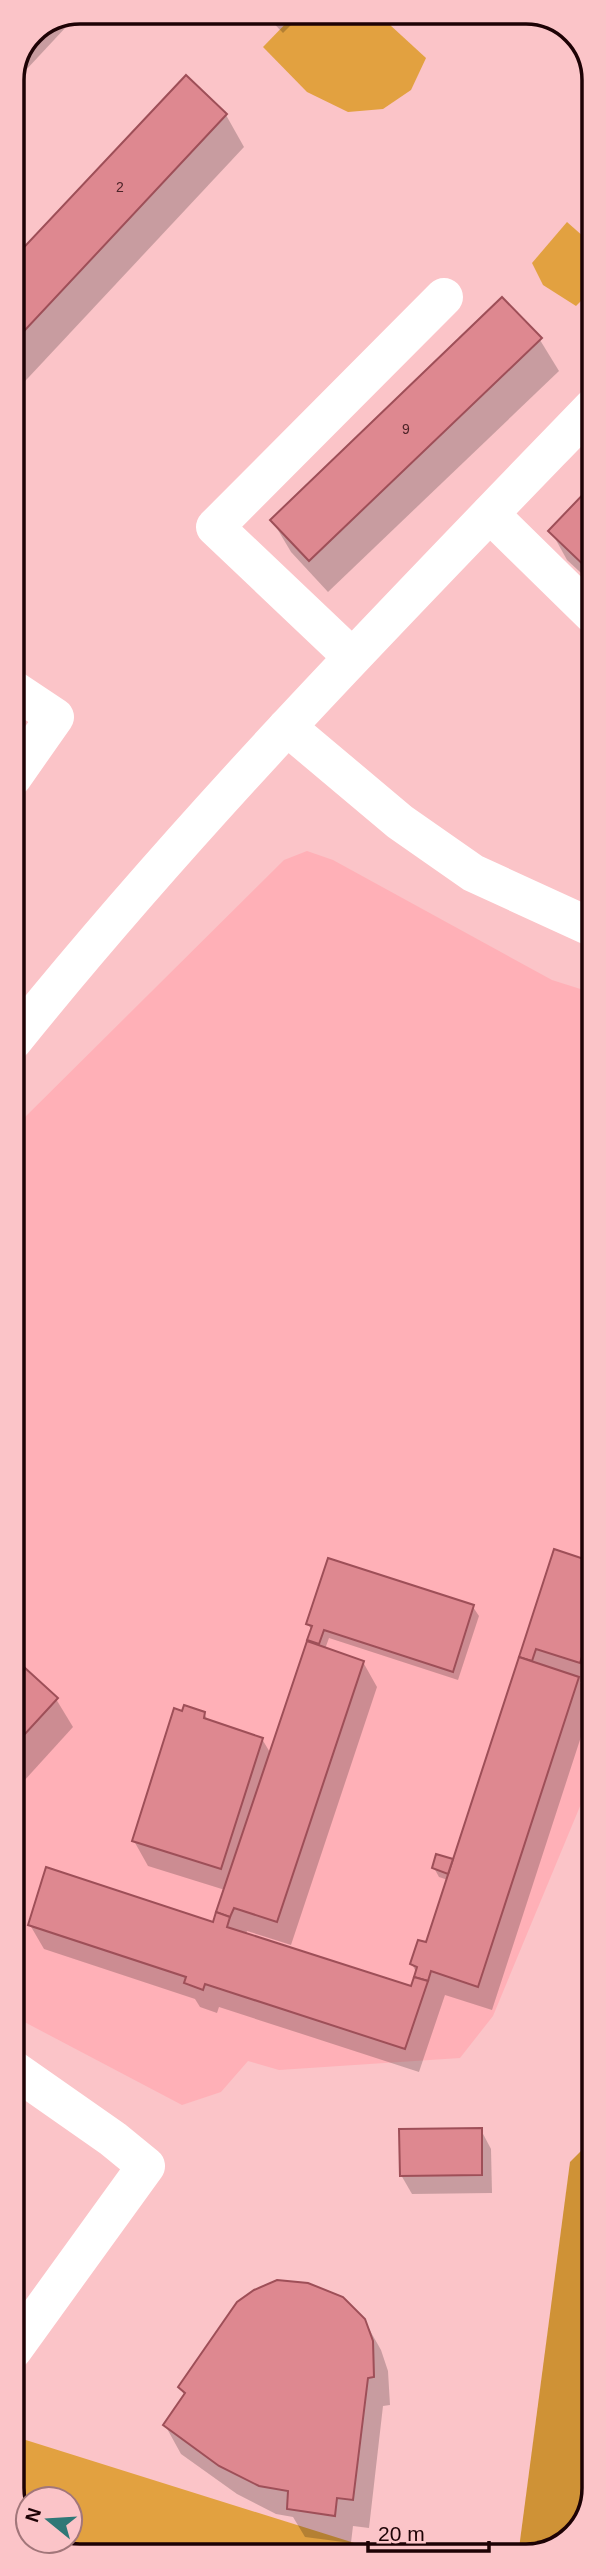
<svg xmlns="http://www.w3.org/2000/svg" width="606" height="2569" font-family="Helvetica,sans-serif">
<style>
.built{fill:#ffb0b7}
.green{fill:#e2a140}
.forest{fill:#cf9236}
.shadow{fill:#0003}
.building{fill:#de8890;stroke:#9e4f58;stroke-width:2}
.lines{fill:none;stroke-linecap:round;stroke-linejoin:round}
.minor{stroke:#fff;stroke-width:38}
.labels{text-anchor:middle;dominant-baseline:central;stroke-width:7;stroke-linejoin:round;paint-order:stroke}
.number-label{font-size:14px;fill:#4d2428}
.rim{fill:none;stroke:#1d0205;stroke-width:3.5}
</style>
<rect width="100%" height="100%" fill="#fbc4c8"/>
<path class="built" d="M 307,851 L 333,860 L 552,980 L 593,993 L 593,1775 L 493,2016 L 460,2058 L 279,2070 L 248,2061 L 221,2092 L 182,2105 L 13,2016 L 13,1129 L 284,860 Z"/>
<g class="green">
<path d="M 296,13 L 377,13 L 426,58 L 411,90 L 383,109 L 348,112 L 307,92 L 263,47 Z"/>
<path d="M 567,222 L 593,245 L 593,289 L 576,306 L 543,285 L 532,263 Z"/>
<path d="M 13,2436 L 396,2556 L 72,2556 L 38,2541 L 70,2541 L 70,2499 L 28,2499 L 28,2527 L 13,2502 Z"/>
</g>
<path class="forest" d="M 594,2138 L 594,2489 L 577,2533 L 539,2556 L 518,2556 L 570,2162 Z"/>
<g class="shadow">
<path d="M 80,12 L 12,85 L 12,80 L 32,32 Z"/>
<path d="M 263,12 L 303,13 L 283,33 Z"/>
<path d="M 226,115 L 244,147 L 14,393 L 12,263 Z"/>
<path d="M 540,340 L 559,371 L 328,592 L 291,552 L 272,520 Z"/>
<path d="M 593,487 L 593,584 L 567,560 L 551,531 Z"/>
<path d="M 555,1552 L 593,1564 L 593,1686 L 580,1682 L 592,1703 L 492,2010 L 445,1995 L 419,2072 L 219,2007 L 217,2013 L 200,2007 L 195,1999 L 44,1949 L 30,1925 L 214,1924 L 225,1890 L 148,1866 L 134,1841 L 204,1714 L 209,1722 L 262,1739 L 271,1754 L 312,1645 L 309,1640 L 312,1631 L 308,1624 L 473,1607 L 479,1616 L 458,1680 L 329,1638 L 325,1649 L 363,1662 L 377,1687 L 291,1945 L 247,1931 L 246,1935 L 412,1989 L 417,1974 L 412,1964 L 427,1944 L 448,1880 L 439,1877 L 434,1868 L 438,1856 L 454,1862 Z"/>
<path d="M 13,1659 L 56,1699 L 73,1727 L 13,1793 Z"/>
<path d="M 481,2130 L 491,2149 L 492,2193 L 412,2194 L 401,2175 Z"/>
<path d="M 364,2320 L 381,2350 L 388,2371 L 390,2405 L 383,2406 L 369,2528 L 353,2526 L 351,2543 L 305,2537 L 293,2517 L 276,2514 L 237,2494 L 181,2454 L 165,2425 L 185,2396 L 180,2388 Z"/>
</g>
<g class="building">
<path d="M 186,75 L 227,114 L 12,344 L 12,260 Z"/>
<path d="M 502,297 L 542,338 L 309,561 L 270,520 Z"/>
<path d="M 593,484 L 593,574 L 548,531 Z"/>
<path d="M 554,1549 L 593,1562 L 593,1623 L 580,1663 L 536,1649 L 532,1661 L 519,1657 Z"/>
<path d="M 328,1558 L 474,1605 L 453,1672 L 324,1630 L 319,1644 L 307,1640 L 312,1626 L 306,1624 Z"/>
<path d="M 307,1641 L 364,1661 L 277,1922 L 234,1908 L 230,1917 L 216,1912 Z"/>
<path d="M 13,1657 L 58,1698 L 13,1747 Z"/>
<path d="M 519,1657 L 579,1677 L 478,1987 L 431,1971 L 428,1981 L 414,1977 L 417,1967 L 410,1964 L 418,1940 L 426,1942 Z"/>
<path d="M 184,1705 L 205,1712 L 204,1718 L 263,1738 L 221,1869 L 132,1841 L 174,1708 L 182,1711 Z"/>
<path d="M 436,1854 L 453,1859 L 448,1874 L 432,1868 Z"/>
<path d="M 46,1867 L 213,1922 L 216,1912 L 230,1917 L 227,1927 L 411,1986 L 414,1977 L 428,1981 L 405,2049 L 205,1984 L 203,1990 L 184,1983 L 186,1977 L 28,1925 Z"/>
<path d="M 482,2128 L 482,2175 L 400,2176 L 399,2129 Z"/>
<path d="M 277,2280 L 308,2283 L 343,2297 L 365,2319 L 373,2341 L 374,2377 L 368,2378 L 353,2500 L 337,2498 L 335,2516 L 287,2509 L 288,2491 L 259,2486 L 219,2466 L 163,2425 L 185,2393 L 178,2387 L 237,2302 L 254,2290 Z"/>
</g>
<g class="lines">
<g class="minor">
<path d="M 490,514 L 593,615"/>
<path d="M 352,657 L 215,527 L 444,297"/>
<path d="M 13,689 L 55,717 L 13,777"/>
<path d="M 287,727 L 400,822 L 473,873 L 593,928"/>
<path d="M 13,1041 C 193,818 394,613 593,407"/>
<path d="M 13,2069 L 113,2139 L 146,2166 L 13,2350"/>
</g>
</g>
<g class="labels">
<g class="number-label">
<text x="120" y="187">2</text>
<text x="406" y="429">9</text>
</g>
</g>
<path d="M0 0H606V2569H0ZM80 24H526A56 56 0 0 1 582 80V2488A56 56 0 0 1 526 2544H80A56 56 0 0 1 24 2488V80A56 56 0 0 1 80 24Z" fill="#fbc4c8" fill-rule="evenodd"/>
<path class="rim" d="M80 24H526A56 56 0 0 1 582 80V2488A56 56 0 0 1 526 2544H80A56 56 0 0 1 24 2488V80A56 56 0 0 1 80 24Z"/>
<g transform="translate(49 2520) rotate(288)"><circle r="33" fill="#fbc4c8" stroke="#a2767a" stroke-width="2"/>
<path d="M0-5L12 26L0 18L-12 26Z" fill="#2f7877"/>
<text y="-10" font-size="19" font-weight="bold" text-anchor="middle" fill="#1d0205">N</text>
</g>
<path d="M368 2541v10h121v-10" fill="none" stroke="#1d0205" stroke-width="3.5"/>
<text x="378" y="2541" font-size="21" fill="#1d0205" stroke="#fbc4c8" stroke-width="5" paint-order="stroke">20 m</text>
</svg>
